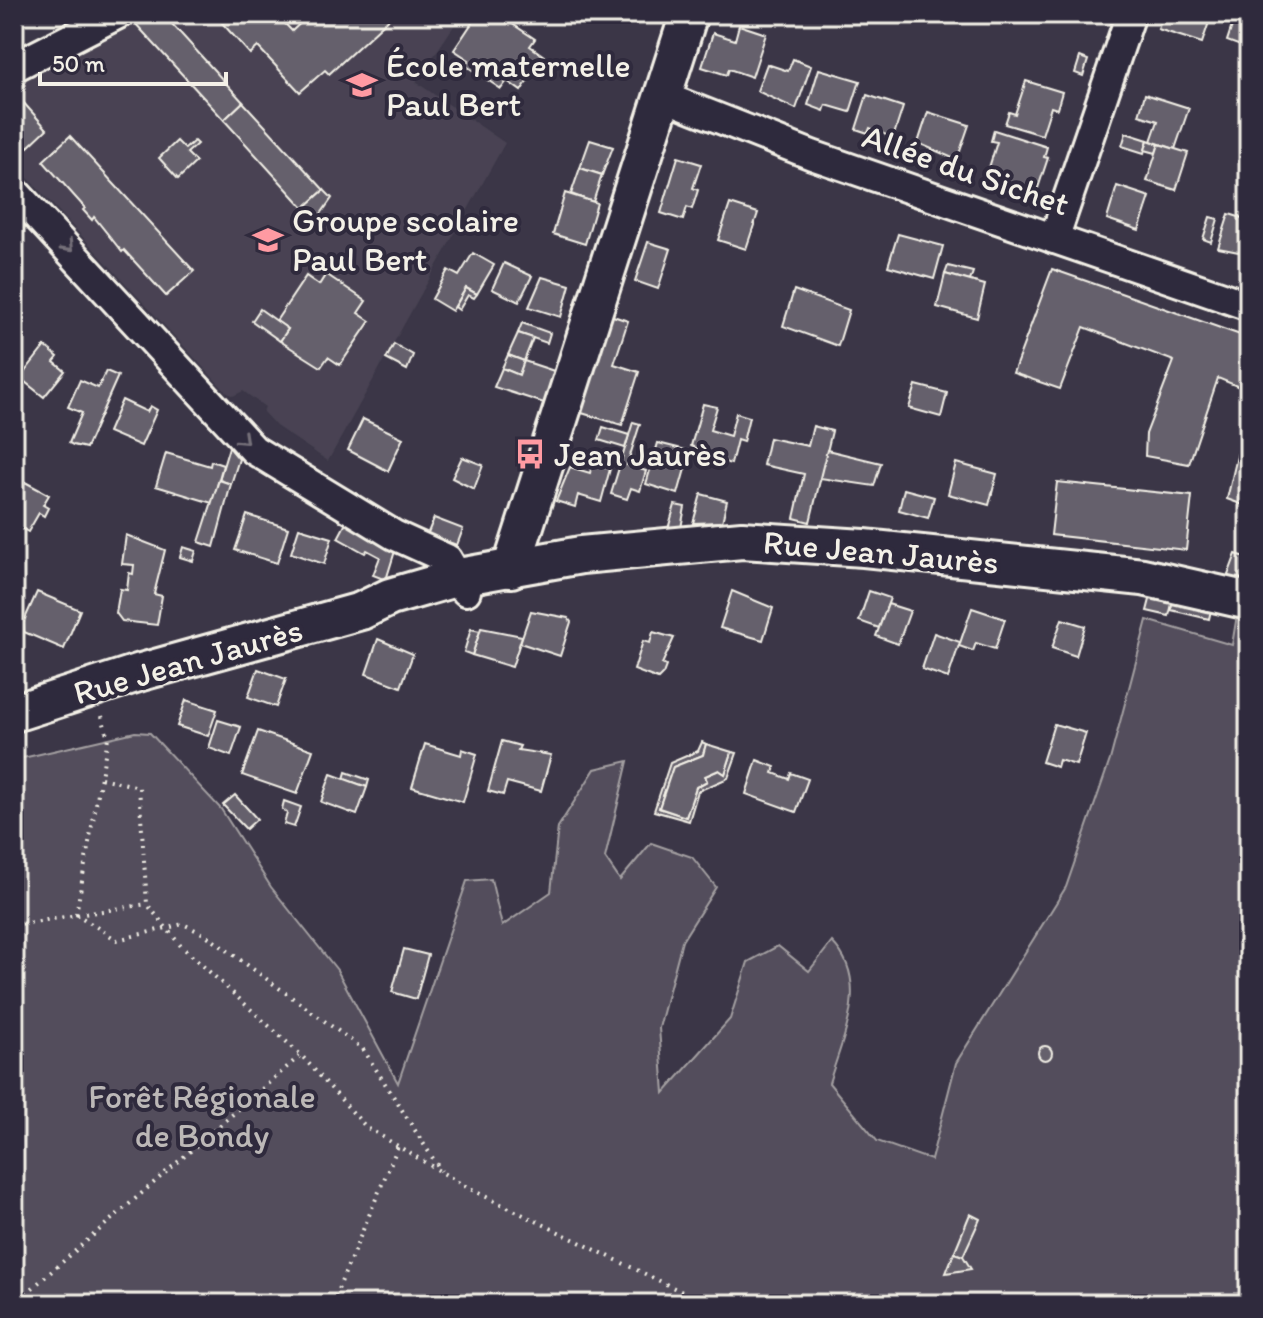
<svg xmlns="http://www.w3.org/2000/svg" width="1263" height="1318" font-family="Itim,sans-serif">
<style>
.built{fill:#484352}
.green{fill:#534e5c;stroke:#a4a0a2;stroke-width:2}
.building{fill:#65616c;stroke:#f4f1e8;stroke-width:2}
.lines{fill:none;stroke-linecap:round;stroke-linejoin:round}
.minor-casing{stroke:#f4f1e8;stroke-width:34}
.tertiary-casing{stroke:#f4f1e8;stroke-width:42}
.path{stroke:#f4f1e8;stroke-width:4;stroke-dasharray:2 6;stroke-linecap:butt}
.minor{stroke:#2f2a3d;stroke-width:28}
.tertiary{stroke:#2f2a3d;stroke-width:36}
.oneway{stroke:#747079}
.labels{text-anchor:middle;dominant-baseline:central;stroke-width:8;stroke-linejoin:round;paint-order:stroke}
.poi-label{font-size:34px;fill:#f4f1e8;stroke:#2f2a3d;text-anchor:start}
.street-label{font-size:34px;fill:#f4f1e8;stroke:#2f2a3d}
.park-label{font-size:34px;fill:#bcb8b7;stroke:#2f2a3d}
</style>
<rect width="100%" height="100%" fill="#3b3647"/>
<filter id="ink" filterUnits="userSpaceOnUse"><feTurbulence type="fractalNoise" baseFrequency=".0125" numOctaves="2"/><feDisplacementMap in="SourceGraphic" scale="16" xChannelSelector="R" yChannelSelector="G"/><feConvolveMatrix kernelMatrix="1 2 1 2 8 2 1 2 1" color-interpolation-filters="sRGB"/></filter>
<g filter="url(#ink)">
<path class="built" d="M 150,14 L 462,14 L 416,82 L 505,143 L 328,461 L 276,426 L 263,412 L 265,407 L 243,391 L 233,396 L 226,392 L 14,163 L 14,84 L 64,58 L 71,60 L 80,50 Z"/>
<path class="green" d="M 1238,609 L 1249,613 L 1249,844 L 1244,860 L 1249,866 L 1249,1304 L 14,1304 L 14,760 L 135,732 L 150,733 L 221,809 L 271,887 L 337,970 L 398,1083 L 467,881 L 491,879 L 502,926 L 551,892 L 558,827 L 595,769 L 628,761 L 605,858 L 620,880 L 651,843 L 692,857 L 716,887 L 682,941 L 659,1028 L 664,1093 L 730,1019 L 748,962 L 778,946 L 809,971 L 832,942 C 871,981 843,1037 829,1083 L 877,1141 L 931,1160 L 956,1063 L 1066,887 L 1110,760 L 1147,620 L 1232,645 Z"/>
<g class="building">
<path d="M 150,14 L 163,14 L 243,102 L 224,120 L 134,22 Z"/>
<path d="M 214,14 L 276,14 L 292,31 L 310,14 L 394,14 L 329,74 L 325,70 L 300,92 L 258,47 L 250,54 Z"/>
<path d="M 478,14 L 487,14 L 496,20 L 499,15 L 535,39 L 530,46 L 544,56 L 521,91 L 507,81 L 501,89 L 465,65 L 469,60 L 454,50 Z"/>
<path d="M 1164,14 L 1211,16 L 1202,43 L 1158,29 Z"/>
<path d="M 1236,14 L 1249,17 L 1249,49 L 1227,41 Z"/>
<path d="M 739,25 L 766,34 L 752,77 L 729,69 L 727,75 L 702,67 L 713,33 L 735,40 Z"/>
<path d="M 1080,57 L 1088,60 L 1083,76 L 1075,73 Z"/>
<path d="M 793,59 L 811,66 L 796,109 L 757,91 L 767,64 L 788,71 Z"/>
<path d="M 819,69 L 860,81 L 850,112 L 826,105 L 824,111 L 808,105 Z"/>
<path d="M 1026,81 L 1062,92 L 1057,109 L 1051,107 L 1042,135 L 1005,124 L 1009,112 L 1015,114 Z"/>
<path d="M 1145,94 L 1189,108 L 1175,149 L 1151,141 L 1158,121 L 1139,115 Z"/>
<path d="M 867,95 L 903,107 L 893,138 L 870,128 L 868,133 L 856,129 Z"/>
<path d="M 22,101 L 47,129 L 28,147 L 14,132 L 14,108 Z"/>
<path d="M 243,102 L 324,190 L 304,208 L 224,120 Z"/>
<path d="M 928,112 L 969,125 L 957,160 L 918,143 Z"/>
<path d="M 994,130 L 1047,147 L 1044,157 L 1048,158 L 1036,194 L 987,174 L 997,142 L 991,141 Z"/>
<path d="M 1126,133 L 1148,140 L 1144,153 L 1122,146 Z"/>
<path d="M 70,136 L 194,271 L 166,296 L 124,250 L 122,252 L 94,217 L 92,220 L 83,210 L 85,208 L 43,161 Z"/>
<path d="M 590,140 L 613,147 L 602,175 L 580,168 Z"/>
<path d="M 1148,140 L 1159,144 L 1156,153 L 1145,150 Z"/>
<path d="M 177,141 L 185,149 L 194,141 L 197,144 L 187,153 L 196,162 L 178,179 L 159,158 Z"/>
<path d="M 1159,144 L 1188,153 L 1176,190 L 1147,181 Z"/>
<path d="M 678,157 L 701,164 L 693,188 L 698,190 L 692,209 L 687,207 L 683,220 L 661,213 Z"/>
<path d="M 580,168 L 602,175 L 593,202 L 571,194 Z"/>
<path d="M 1117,186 L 1150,197 L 1139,230 L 1107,219 Z"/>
<path d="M 324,190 L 332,198 L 316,221 L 304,208 Z"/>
<path d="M 565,193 L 597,203 L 585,244 L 553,234 Z"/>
<path d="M 730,204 L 758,213 L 746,249 L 718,240 Z"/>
<path d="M 1229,214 L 1249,220 L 1249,254 L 1218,248 Z"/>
<path d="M 1210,217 L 1218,219 L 1211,242 L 1203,239 Z"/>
<path d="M 898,234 L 943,246 L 934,279 L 888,266 Z"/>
<path d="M 648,242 L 671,249 L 658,289 L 635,281 Z"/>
<path d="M 473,253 L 494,265 L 477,294 L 466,288 L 452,311 L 432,299 L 448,270 L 459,276 Z"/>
<path d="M 504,263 L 532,276 L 519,302 L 492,289 Z"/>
<path d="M 948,266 L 973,272 L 970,281 L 945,274 Z"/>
<path d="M 1052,269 L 1249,338 L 1249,376 L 1244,389 L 1218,378 L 1189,464 L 1145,456 L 1146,434 L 1174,361 L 1084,327 L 1060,389 L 1013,373 Z"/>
<path d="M 326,274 L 366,301 L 358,313 L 370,321 L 340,365 L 328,357 L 321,367 L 280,341 L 288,329 L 276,321 L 306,276 L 319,285 Z"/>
<path d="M 945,274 L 985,285 L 977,318 L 937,307 Z"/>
<path d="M 542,277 L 570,285 L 561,317 L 529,307 Z"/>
<path d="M 466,288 L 477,294 L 474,298 L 468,295 L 459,310 L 455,307 Z"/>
<path d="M 794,290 L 849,310 L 838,346 L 783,326 Z"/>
<path d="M 260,309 L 288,329 L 280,341 L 252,321 Z"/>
<path d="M 607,314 L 628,321 L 614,364 L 639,372 L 622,425 L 575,411 Z"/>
<path d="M 522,323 L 550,333 L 547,343 L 518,333 Z"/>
<path d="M 518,333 L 533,338 L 524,361 L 508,355 Z"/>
<path d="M 394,344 L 413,355 L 407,370 L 386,359 Z"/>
<path d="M 45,346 L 58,357 L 54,362 L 65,371 L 44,397 L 20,378 Z"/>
<path d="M 508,355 L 524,361 L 519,375 L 502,368 Z"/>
<path d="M 524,361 L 557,372 L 547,404 L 494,387 L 502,368 L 519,375 Z"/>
<path d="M 106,371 L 118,376 L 86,448 L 73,445 L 69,443 L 82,413 L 68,407 L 80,380 L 98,388 Z"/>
<path d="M 916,385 L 947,393 L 941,417 L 909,408 Z"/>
<path d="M 122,400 L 147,412 L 150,406 L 157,410 L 141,446 L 108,432 Z"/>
<path d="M 703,404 L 717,407 L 710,430 L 730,436 L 736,413 L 749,417 L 743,442 L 737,440 L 731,464 L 697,454 L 699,449 L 691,446 Z"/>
<path d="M 1249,414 L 1249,446 L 1240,444 Z"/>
<path d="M 363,419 L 403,438 L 388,471 L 348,450 Z"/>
<path d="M 633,422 L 640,424 L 627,465 L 646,471 L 640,491 L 631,488 L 627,499 L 611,494 Z"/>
<path d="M 813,426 L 832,431 L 810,522 L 794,518 L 804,474 L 763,465 L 769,438 L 808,446 Z"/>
<path d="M 603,427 L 629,435 L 625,448 L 599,440 Z"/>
<path d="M 658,443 L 690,451 L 678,494 L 646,484 Z"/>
<path d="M 1240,444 L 1249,446 L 1249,507 L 1227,499 Z"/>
<path d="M 229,447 L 239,459 L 231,484 L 219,480 Z"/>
<path d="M 827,450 L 881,463 L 874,486 L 820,478 Z"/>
<path d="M 166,453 L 210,466 L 211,461 L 223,465 L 212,503 L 156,486 Z"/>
<path d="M 462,457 L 483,465 L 474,489 L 452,478 Z"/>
<path d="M 956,463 L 997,474 L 989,505 L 948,494 Z"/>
<path d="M 592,464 L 610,469 L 601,502 L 578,495 L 575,507 L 556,501 L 570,467 L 590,473 Z"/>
<path d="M 219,480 L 231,484 L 214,547 L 199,542 Z"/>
<path d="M 25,482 L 49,495 L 43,505 L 48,508 L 44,516 L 39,513 L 28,532 L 14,524 L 14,501 Z"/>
<path d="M 1057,482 L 1192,496 L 1186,550 L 1051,535 Z"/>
<path d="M 904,489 L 934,497 L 928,518 L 899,510 Z"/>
<path d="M 701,494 L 727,501 L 722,522 L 693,523 Z"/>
<path d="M 675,505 L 685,507 L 681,528 L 668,529 Z"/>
<path d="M 247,515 L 288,528 L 277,563 L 235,550 Z"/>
<path d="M 434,518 L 463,529 L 457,545 L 427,535 Z"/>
<path d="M 346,523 L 395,551 L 386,580 L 373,575 L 380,557 L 367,550 L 365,553 L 338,538 Z"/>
<path d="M 299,528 L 332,538 L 324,564 L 291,553 Z"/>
<path d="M 126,535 L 165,550 L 154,594 L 162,596 L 157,625 L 122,621 L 116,613 L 120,589 L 127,590 L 129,573 L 133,574 L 134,565 L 122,564 Z"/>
<path d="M 183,547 L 196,551 L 193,561 L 180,557 Z"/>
<path d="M 1236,554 L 1249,558 L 1249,585 L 1227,578 Z"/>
<path d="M 1153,588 L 1175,592 L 1169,616 L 1147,611 Z"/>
<path d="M 732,591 L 773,608 L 763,640 L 720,628 Z"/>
<path d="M 869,591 L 890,598 L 879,628 L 859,621 Z"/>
<path d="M 37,592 L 80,610 L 64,649 L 24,632 L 23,623 Z"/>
<path d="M 1175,592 L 1213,601 L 1209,619 L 1171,610 Z"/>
<path d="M 888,604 L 910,611 L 898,644 L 876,636 Z"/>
<path d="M 972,608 L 1005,619 L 995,649 L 976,643 L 973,651 L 959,646 Z"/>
<path d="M 531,611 L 568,618 L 571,622 L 560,656 L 520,643 Z"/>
<path d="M 1062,619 L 1085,626 L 1076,656 L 1052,648 Z"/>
<path d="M 481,628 L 522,636 L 512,667 L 472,655 Z"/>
<path d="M 471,629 L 480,631 L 472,655 L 464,652 Z"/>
<path d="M 653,632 L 674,638 L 662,664 L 666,666 L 663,674 L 658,679 L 634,670 L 643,641 L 650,643 Z"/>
<path d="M 934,633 L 960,642 L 948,678 L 922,669 Z"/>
<path d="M 378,639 L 413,654 L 401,687 L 366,674 Z"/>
<path d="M 258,669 L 286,679 L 276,707 L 248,697 Z"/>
<path d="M 186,700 L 217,710 L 208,736 L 177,726 Z"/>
<path d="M 218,720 L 241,727 L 231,756 L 209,748 Z"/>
<path d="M 1054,724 L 1086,733 L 1076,765 L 1059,760 L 1057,767 L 1042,762 Z"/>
<path d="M 258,731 L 313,750 L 297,794 L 242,775 Z"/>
<path d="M 502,741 L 520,746 L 518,750 L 551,755 L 541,791 L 507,782 L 503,795 L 488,791 Z"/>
<path d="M 702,742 L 706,744 L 703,755 L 673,767 L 659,808 L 686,817 L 696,787 L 707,781 L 705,776 L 719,770 L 725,774 L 732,752 L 737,753 L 728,778 L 698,791 L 689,821 L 654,811 L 670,763 L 698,751 Z"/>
<path d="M 425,744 L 461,755 L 462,749 L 477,754 L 463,802 L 412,787 Z"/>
<path d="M 706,744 L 732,752 L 725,774 L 719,770 L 705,776 L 707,781 L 696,787 L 686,817 L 659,808 L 673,767 L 703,755 Z"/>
<path d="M 757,760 L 775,767 L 773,773 L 789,779 L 791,773 L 808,779 L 796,812 L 746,794 Z"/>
<path d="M 346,772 L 369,780 L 367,787 L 344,779 Z"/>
<path d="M 331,774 L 367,787 L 357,815 L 321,802 Z"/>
<path d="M 235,795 L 257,819 L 246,829 L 223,805 Z"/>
<path d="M 284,801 L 301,807 L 294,827 L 284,824 L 287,813 L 282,809 Z"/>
<path d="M 404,949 L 428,955 L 416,999 L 392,992 Z"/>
<circle cx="1045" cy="1053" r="7"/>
<path d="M 970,1214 L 980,1219 L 963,1256 L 954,1253 Z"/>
<path d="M 954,1253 L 963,1256 L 971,1269 L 946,1273 Z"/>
</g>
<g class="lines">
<g class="minor-casing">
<g id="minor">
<path d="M 14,67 L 118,14"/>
<path d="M 662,96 L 812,155 L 1249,306"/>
<path d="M 14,191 L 254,450 L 394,535 L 447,559 L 466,591"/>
<path d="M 1054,239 L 1131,14"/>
</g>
</g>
<g class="tertiary-casing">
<g id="tertiary">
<path d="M 511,569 L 689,14"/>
<path d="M 14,713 L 141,672 L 361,611 L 390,597 L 459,577 L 581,555 L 742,540 L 864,548 L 1143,577 L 1249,601"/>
</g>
</g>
<g class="path">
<path d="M 101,778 L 139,787 L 147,904 L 181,946 L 301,1055 L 366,1127 L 468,1188 L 707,1304"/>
<path d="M 76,914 L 117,940 L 183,924 L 206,935 L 363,1049 L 441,1171"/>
<path d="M 76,914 L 108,738 L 102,716"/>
<path d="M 14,925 L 147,904"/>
<path d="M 14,1304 L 301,1055"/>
<path d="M 332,1304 L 398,1146"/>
</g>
<use href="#minor" class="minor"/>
<use href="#tertiary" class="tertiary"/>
</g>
<defs><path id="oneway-chevron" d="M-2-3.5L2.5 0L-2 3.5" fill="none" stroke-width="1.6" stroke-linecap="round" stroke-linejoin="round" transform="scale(2)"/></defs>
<g class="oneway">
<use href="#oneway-chevron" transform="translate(68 247) rotate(46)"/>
<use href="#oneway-chevron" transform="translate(243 439) rotate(43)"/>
</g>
</g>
<defs>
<g id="school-bare" transform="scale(2.4)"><path d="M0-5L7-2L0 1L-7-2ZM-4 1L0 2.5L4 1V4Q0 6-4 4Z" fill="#ff9aa2" stroke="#2f2a3d" stroke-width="2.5" paint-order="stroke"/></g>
<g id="bus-bare" transform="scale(2.4)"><path d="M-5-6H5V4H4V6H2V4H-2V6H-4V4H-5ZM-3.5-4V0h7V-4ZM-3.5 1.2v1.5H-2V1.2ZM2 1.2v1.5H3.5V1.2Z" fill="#ff9aa2" stroke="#2f2a3d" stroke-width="2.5" paint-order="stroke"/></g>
</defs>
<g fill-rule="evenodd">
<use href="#school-bare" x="362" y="85"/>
<use href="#school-bare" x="268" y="240"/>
<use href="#bus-bare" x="530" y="454"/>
</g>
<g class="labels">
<g class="poi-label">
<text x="386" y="65">École maternelle<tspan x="386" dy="39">Paul Bert</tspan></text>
<text x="292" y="220">Groupe scolaire<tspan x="292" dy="39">Paul Bert</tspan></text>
<text x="554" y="454">Jean Jaurès</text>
</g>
<g class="street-label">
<text transform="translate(966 170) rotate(19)">Allée du Sichet</text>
<text transform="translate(881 552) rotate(5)">Rue Jean Jaurès</text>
<text transform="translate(188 661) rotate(-16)">Rue Jean Jaurès</text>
</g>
<g class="park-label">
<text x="202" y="1096">Forêt Régionale<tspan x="202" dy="39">de Bondy</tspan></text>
</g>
</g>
<rect width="1263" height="1318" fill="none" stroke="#2f2a3d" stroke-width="48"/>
<rect x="24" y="24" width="1215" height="1270" fill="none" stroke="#f4f1e8" stroke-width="3" filter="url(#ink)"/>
<path d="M40 72v12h186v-12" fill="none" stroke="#f4f1e8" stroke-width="4"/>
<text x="52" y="72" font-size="24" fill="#f4f1e8" stroke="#2f2a3d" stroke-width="6" paint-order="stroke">50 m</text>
</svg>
